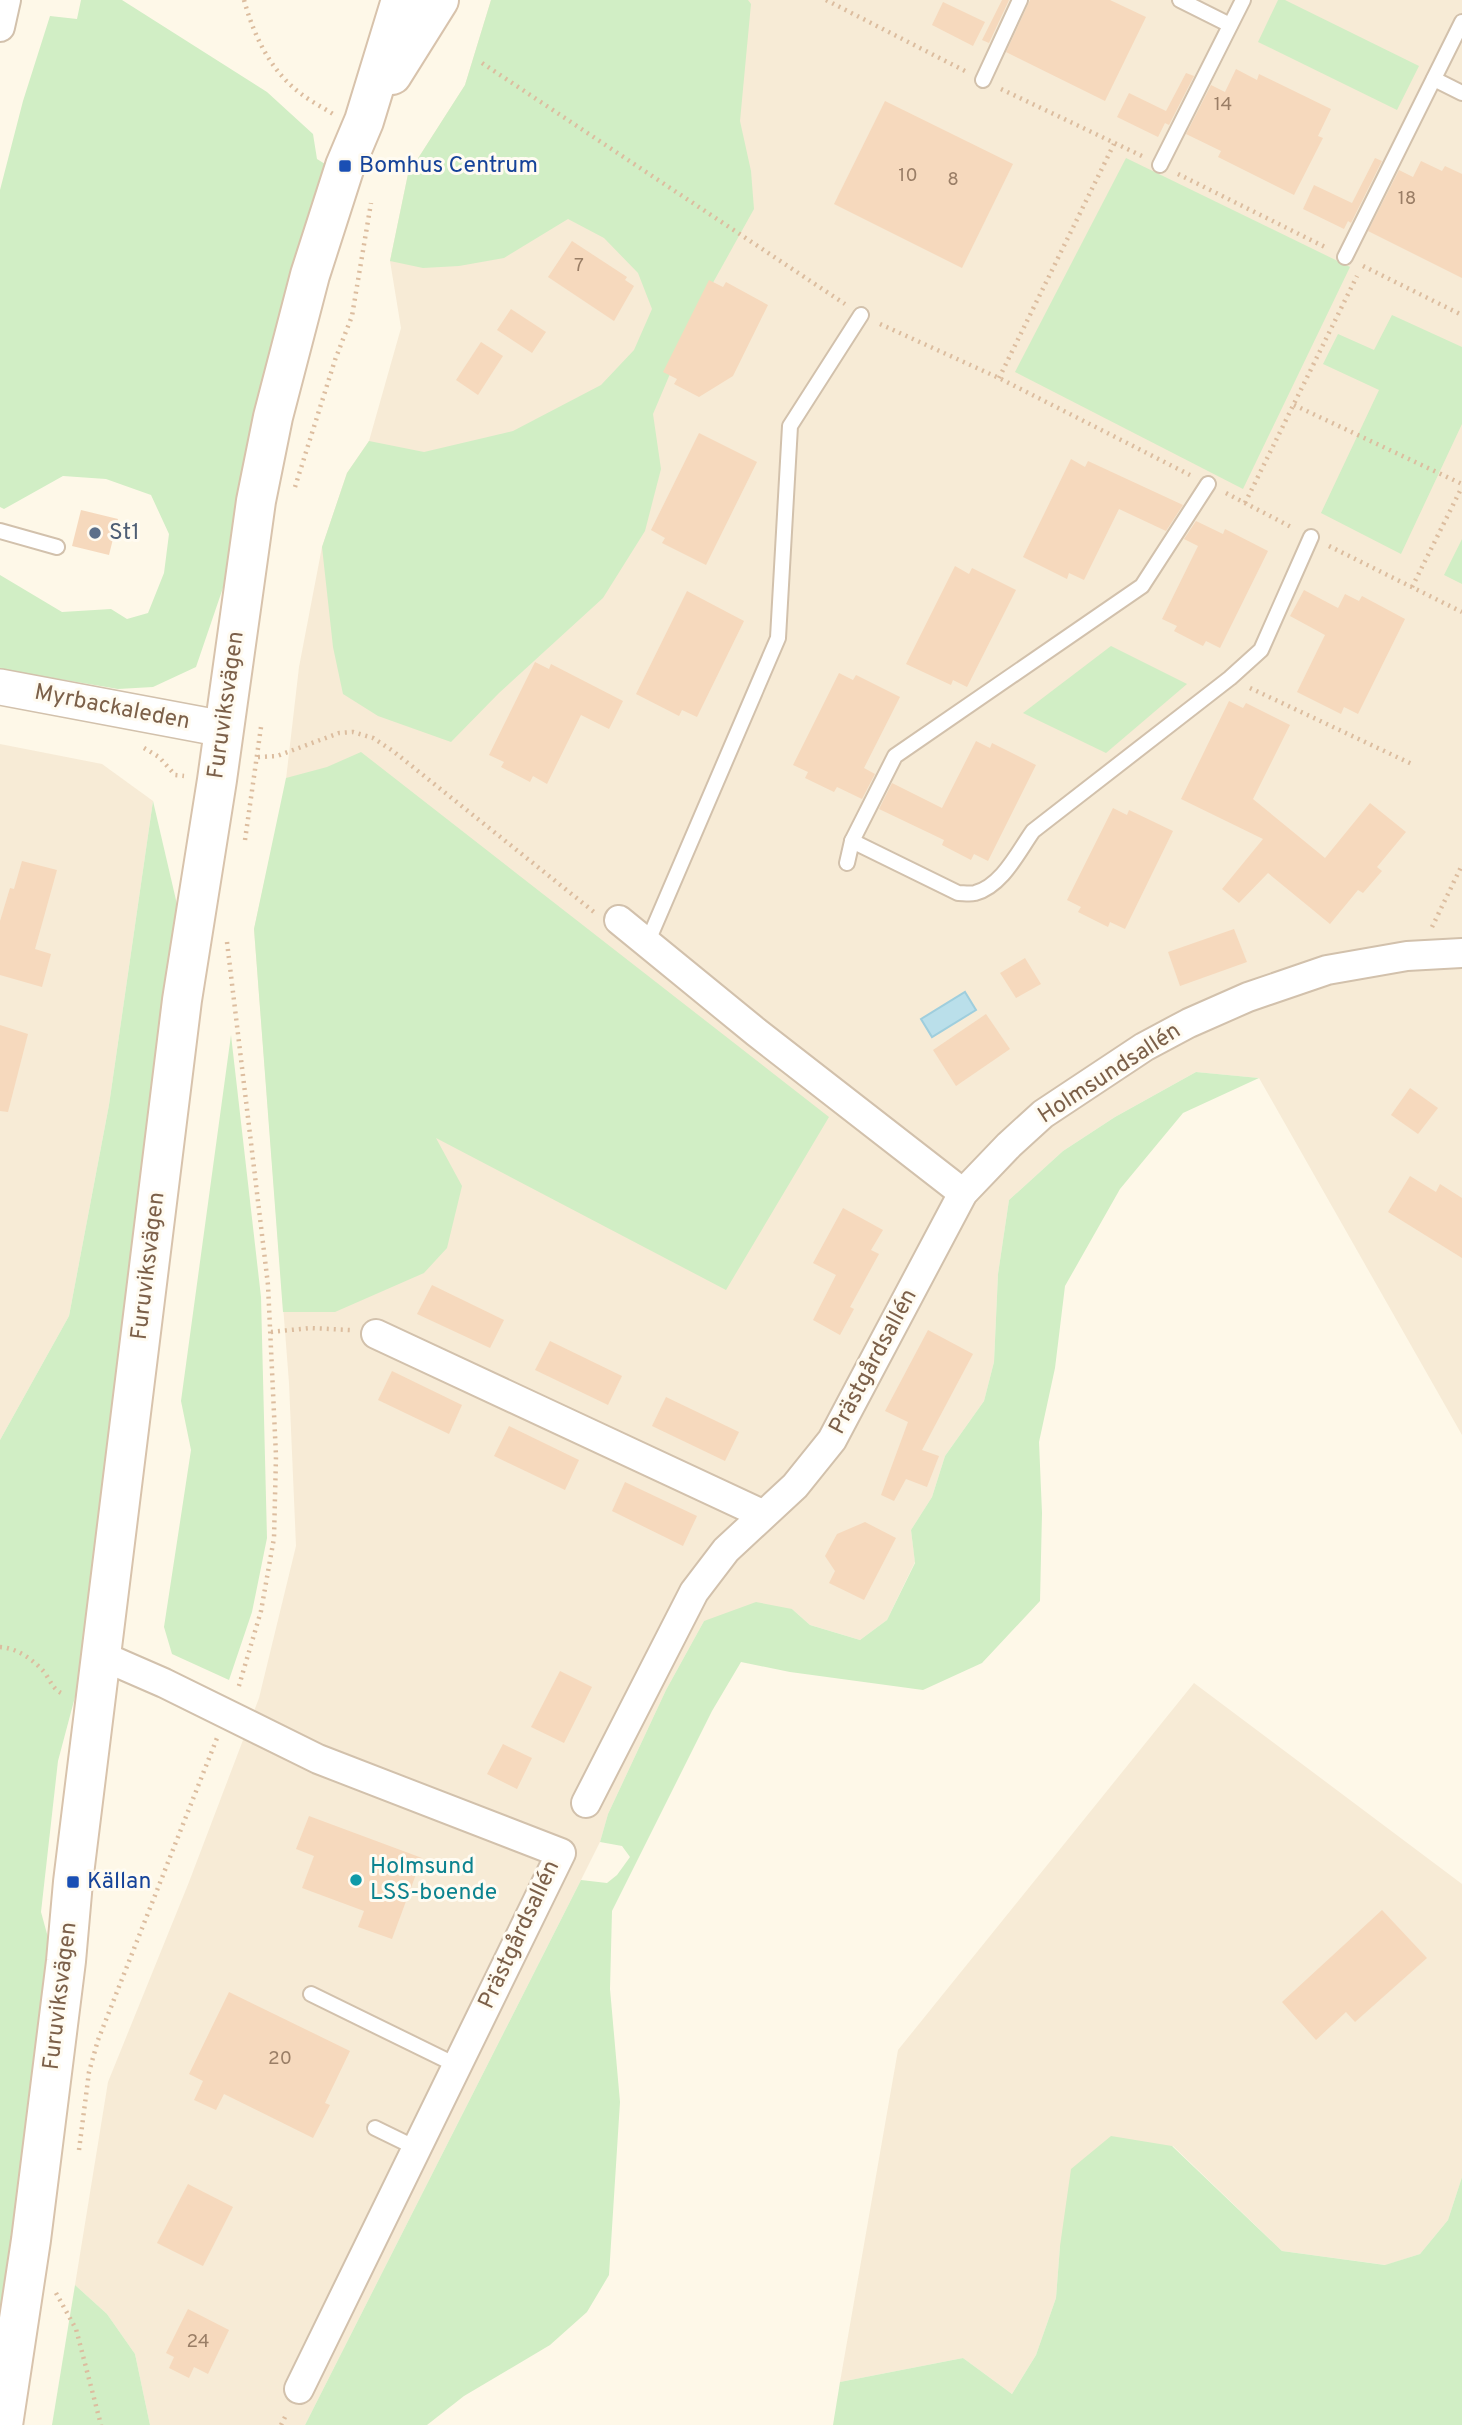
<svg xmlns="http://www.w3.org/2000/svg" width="1462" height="2425" font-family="Overpass,sans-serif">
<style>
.residential{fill:#f7ebd6}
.green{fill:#d1eec5}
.water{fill:#badfea;stroke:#9fcedd;stroke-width:2}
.building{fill:#f6d9bd}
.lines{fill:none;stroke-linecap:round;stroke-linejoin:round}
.service-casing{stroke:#d2c1ac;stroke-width:18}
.minor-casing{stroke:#d2c1ac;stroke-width:32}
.tertiary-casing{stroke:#d2c1ac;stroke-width:38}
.secondary-casing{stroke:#d8c3ac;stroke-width:42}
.path{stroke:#dcbd9f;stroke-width:4.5;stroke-dasharray:2 5;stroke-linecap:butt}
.service{stroke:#fff;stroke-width:14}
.minor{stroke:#fff;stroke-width:28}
.tertiary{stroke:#fff;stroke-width:35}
.secondary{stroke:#fff;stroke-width:38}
.transit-dot{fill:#1a4fb4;stroke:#fffbf1;stroke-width:2.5}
.service-dot{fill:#5c6f8a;stroke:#fffbf1;stroke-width:2.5}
.culture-dot{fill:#0f9aa8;stroke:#fffbf1;stroke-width:2.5}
.labels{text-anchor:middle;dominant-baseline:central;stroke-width:6;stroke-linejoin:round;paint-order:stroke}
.number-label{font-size:19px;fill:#9a7e66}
.transit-label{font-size:23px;fill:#164399;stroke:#fffbf1;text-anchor:start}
.service-label{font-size:23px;fill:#4e5e75;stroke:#fffbf1;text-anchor:start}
.street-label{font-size:23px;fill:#7c6049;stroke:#fffbf1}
.culture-label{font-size:23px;fill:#0d838f;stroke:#fffbf1;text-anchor:start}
</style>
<rect width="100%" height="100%" fill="#fef8e8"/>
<g class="residential">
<path d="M 491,0 L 1462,0 L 1462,1435 L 1259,1078 L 1196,1072 L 1115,1117 L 1063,1151 L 1009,1200 L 998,1274 L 994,1362 L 984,1401 L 945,1456 L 932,1497 L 911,1530 L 915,1562 L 887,1620 L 860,1640 L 810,1625 L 792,1609 L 704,1621 L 666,1690 L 608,1814 L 600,1842 L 581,1880 L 305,2425 L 150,2425 L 135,2354 L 107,2314 L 75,2285 L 108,2082 L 189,1882 L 259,1698 L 296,1546 L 289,1383 L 254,929 L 285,788 L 299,667 L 322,547 L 347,473 L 369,441 L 401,328 L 390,261 L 408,174 L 465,85 Z"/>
<path d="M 0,744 L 102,764 L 153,801 L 109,1105 L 69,1316 L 0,1440 Z"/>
<path d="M 1194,1683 L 1462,1884 L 1462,2177 L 1448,2220 L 1420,2254 L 1386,2265 L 1282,2251 L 1173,2146 L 1060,2246 L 1056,2298 L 1036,2355 L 1012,2394 L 963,2358 L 840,2382 L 898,2050 Z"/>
</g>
<g class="green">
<path d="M 81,0 L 122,0 L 267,92 L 313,134 L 317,159 L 325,164 L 235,505 L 226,579 L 196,667 L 153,687 L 118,689 L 0,669 L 0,575 L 62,612 L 111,609 L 127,619 L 148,613 L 164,573 L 169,534 L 151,495 L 106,479 L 63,476 L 4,509 L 0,507 L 0,190 L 23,101 L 50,16 L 77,19 Z"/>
<path d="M 491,0 L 748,0 L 751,4 L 740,121 L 751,171 L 754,209 L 695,315 L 653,414 L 661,469 L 645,531 L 603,598 L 499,693 L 451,742 L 378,716 L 343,694 L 333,647 L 322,547 L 347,473 L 369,441 L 424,452 L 513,431 L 601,385 L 634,350 L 652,309 L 638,273 L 604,238 L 568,219 L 504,258 L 459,266 L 423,268 L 390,261 L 408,174 L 465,85 Z"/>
<path d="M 1278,0 L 1285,0 L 1419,66 L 1397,110 L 1258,42 Z"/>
<path d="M 1126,158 L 1350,267 L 1243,489 L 1015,372 Z"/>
<path d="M 1392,315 L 1462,347 L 1462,424 L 1401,554 L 1321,513 L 1379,390 L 1323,364 L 1338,334 L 1374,350 Z"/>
<path d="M 1462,539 L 1462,584 L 1444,575 Z"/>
<path d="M 1111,646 L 1187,684 L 1106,753 L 1023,713 Z"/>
<path d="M 361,752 L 829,1117 L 726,1290 L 436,1138 L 462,1186 L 447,1248 L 424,1273 L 335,1312 L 283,1312 L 254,929 L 286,778 L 327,767 Z"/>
<path d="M 153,801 L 179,913 L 84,1663 L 58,1761 L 41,1912 L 52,1952 L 0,2367 L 0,1440 L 69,1316 L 109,1105 Z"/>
<path d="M 231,1035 L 261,1297 L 267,1538 L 252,1612 L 229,1680 L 172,1654 L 164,1627 L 191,1450 L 181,1401 Z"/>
<path d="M 1196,1072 L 1259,1078 L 1183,1113 L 1120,1189 L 1065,1286 L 1055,1368 L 1039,1442 L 1042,1513 L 1040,1601 L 982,1663 L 923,1690 L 790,1672 L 741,1662 L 712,1711 L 612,1911 L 610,1989 L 620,2102 L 609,2275 L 587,2312 L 550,2345 L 464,2396 L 427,2425 L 305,2425 L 581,1880 L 607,1883 L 617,1875 L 630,1857 L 622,1846 L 600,1842 L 608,1814 L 666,1690 L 704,1621 L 756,1602 L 792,1609 L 810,1625 L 860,1640 L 887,1620 L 915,1563 L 911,1530 L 932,1497 L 945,1456 L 984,1401 L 994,1362 L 998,1274 L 1009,1200 L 1063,1151 L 1115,1117 Z"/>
<path d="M 1111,2136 L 1172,2146 L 1282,2251 L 1385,2265 L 1420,2254 L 1448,2220 L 1462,2177 L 1462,2425 L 833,2425 L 840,2382 L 963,2358 L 1012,2394 L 1036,2355 L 1056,2298 L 1060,2246 L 1071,2169 Z"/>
<path d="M 75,2285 L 107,2314 L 135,2354 L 150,2425 L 52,2425 Z"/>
</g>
<path class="water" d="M 965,992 L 976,1010 L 932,1037 L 921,1019 Z"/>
<g class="building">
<path d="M 1002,0 L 1009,0 L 989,43 L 982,40 Z"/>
<path d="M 1030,0 L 1110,0 L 1146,17 L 1105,101 L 1006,52 Z"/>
<path d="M 943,2 L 985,22 L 973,46 L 932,25 Z"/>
<path d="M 1236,69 L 1257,80 L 1259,74 L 1331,109 L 1318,136 L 1323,138 L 1294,195 L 1218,157 L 1221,151 L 1186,134 L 1211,85 L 1225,92 Z"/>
<path d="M 1186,73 L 1194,76 L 1169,125 L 1165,123 L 1158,137 L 1117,117 L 1129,93 L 1166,111 Z"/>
<path d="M 885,101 L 1013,164 L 962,268 L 834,204 Z"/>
<path d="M 1375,158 L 1382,161 L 1351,223 L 1348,221 L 1344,229 L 1303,209 L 1314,185 L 1352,203 Z"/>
<path d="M 1421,161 L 1442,171 L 1445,166 L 1462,174 L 1462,278 L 1368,231 L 1399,170 L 1413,177 Z"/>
<path d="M 572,241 L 627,277 L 625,280 L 634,286 L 614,321 L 548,277 Z"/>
<path d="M 709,280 L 723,287 L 726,282 L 768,305 L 733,376 L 699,397 L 674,384 L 677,379 L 663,372 Z"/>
<path d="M 511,309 L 546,332 L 532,353 L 497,330 Z"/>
<path d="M 481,342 L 503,356 L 478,395 L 456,380 Z"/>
<path d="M 699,433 L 757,462 L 706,565 L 662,543 L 665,538 L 651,530 Z"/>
<path d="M 1071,459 L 1085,467 L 1088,461 L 1183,505 L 1166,531 L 1119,509 L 1084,580 L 1069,573 L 1067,579 L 1023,557 Z"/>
<path d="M 81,510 L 118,519 L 109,555 L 72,546 Z"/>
<path d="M 1196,521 L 1223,534 L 1225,529 L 1268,551 L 1220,648 L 1206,641 L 1203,646 L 1174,631 L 1177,626 L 1162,619 L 1198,546 L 1184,539 Z"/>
<path d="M 955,566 L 969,574 L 972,568 L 1016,590 L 967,687 L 953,680 L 951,685 L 906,664 Z"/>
<path d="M 1304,590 L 1338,608 L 1345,594 L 1359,601 L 1362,596 L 1405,619 L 1358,714 L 1344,707 L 1341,714 L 1297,692 L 1325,635 L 1290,616 Z"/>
<path d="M 687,591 L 744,621 L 697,717 L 682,710 L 679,716 L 636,694 Z"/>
<path d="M 535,662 L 549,669 L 551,664 L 623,701 L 609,729 L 581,715 L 547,784 L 533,776 L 530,782 L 501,767 L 504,762 L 489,755 Z"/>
<path d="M 839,673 L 853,680 L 856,675 L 900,697 L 864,768 L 875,774 L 862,799 L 837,787 L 834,792 L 805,778 L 808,772 L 793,765 Z"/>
<path d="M 1229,701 L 1243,708 L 1246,703 L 1290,725 L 1253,799 L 1325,858 L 1370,803 L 1406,832 L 1377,867 L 1382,871 L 1363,893 L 1358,890 L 1330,924 L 1268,873 L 1239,903 L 1222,889 L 1263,839 L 1181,799 Z"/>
<path d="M 976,741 L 990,748 L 992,743 L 1036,765 L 988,861 L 974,854 L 971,860 L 942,845 L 944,840 L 879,809 L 892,783 L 942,808 Z"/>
<path d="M 1113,808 L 1127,815 L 1129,810 L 1173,831 L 1125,929 L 1110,922 L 1108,927 L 1078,912 L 1081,907 L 1067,900 Z"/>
<path d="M 22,861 L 57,870 L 35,949 L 51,954 L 42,987 L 0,975 L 0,921 L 10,888 L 14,889 Z"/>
<path d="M 1234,929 L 1247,962 L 1180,986 L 1168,952 Z"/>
<path d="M 1025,958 L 1041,984 L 1016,998 L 1000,973 Z"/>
<path d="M 986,1014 L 1010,1049 L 956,1086 L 933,1050 Z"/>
<path d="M 0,1025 L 28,1034 L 8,1112 L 0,1111 Z"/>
<path d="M 1410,1088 L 1438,1108 L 1418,1134 L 1391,1115 Z"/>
<path d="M 1410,1176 L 1436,1192 L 1440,1184 L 1462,1198 L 1462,1258 L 1388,1212 Z"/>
<path d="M 843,1208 L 883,1230 L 871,1250 L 879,1254 L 850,1307 L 854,1309 L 840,1335 L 813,1320 L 836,1275 L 813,1263 Z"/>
<path d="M 432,1285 L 504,1320 L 490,1348 L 417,1314 Z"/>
<path d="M 928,1330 L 973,1354 L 922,1450 L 939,1456 L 927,1487 L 906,1479 L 894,1501 L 881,1495 L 908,1422 L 885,1411 Z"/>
<path d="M 550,1341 L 622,1376 L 608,1405 L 535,1370 Z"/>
<path d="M 392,1371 L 462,1405 L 449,1434 L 378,1400 Z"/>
<path d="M 666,1397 L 739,1432 L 725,1461 L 652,1426 Z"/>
<path d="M 509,1426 L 579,1460 L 565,1490 L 494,1456 Z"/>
<path d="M 625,1482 L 697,1516 L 683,1546 L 612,1511 Z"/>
<path d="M 865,1522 L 896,1538 L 864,1600 L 829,1583 L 835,1571 L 825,1556 L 837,1534 Z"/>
<path d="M 560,1671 L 592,1687 L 564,1743 L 531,1727 Z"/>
<path d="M 503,1744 L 532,1758 L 517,1789 L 487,1774 Z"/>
<path d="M 309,1816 L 422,1858 L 392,1939 L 358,1927 L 364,1911 L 302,1888 L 314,1856 L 296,1849 Z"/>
<path d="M 1382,1910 L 1427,1958 L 1355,2022 L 1346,2012 L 1316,2040 L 1282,2002 Z"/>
<path d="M 229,1992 L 350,2051 L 325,2103 L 330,2105 L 313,2138 L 224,2094 L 216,2110 L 194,2100 L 203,2081 L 189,2074 Z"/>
<path d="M 188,2184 L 233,2207 L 203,2266 L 157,2243 Z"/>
<path d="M 188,2309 L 229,2330 L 208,2374 L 194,2367 L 189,2378 L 169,2368 L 174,2357 L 166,2353 Z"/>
</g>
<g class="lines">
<g class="service-casing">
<g id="service">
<path d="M 1180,0 L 1230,25"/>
<path d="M 1434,79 L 1462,93"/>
<path d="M 983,80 L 1020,0"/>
<path d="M 1160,165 L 1243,0"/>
<path d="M 1345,257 L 1462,22"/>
<path d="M 0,531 L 57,547"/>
<path d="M 852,841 L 895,756 L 1142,586 L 1208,484"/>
<path d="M 847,863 L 852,841 L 958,893 C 963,893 970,894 975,893 C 1002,886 1018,852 1033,831 L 1230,678 L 1261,650 L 1311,537"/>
<path d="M 648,941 L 778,638 L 790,426 L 861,315"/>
<path d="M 311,1994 L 458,2066"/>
<path d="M 375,2128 L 416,2148"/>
</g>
</g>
<g class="minor-casing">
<g id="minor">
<path d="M 0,27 L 6,0"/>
<path d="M 619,920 L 756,1032 L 963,1193"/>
<path d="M 376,1334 L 762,1514"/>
<path d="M 102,1656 L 164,1683 L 318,1759 L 561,1853 L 299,2389"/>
<path d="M 586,1803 L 694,1592 L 726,1550 L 795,1486 L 832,1440 L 963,1193 L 1009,1145 L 1043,1114 L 1144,1047 L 1189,1023 L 1248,997 L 1327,970 L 1407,956 L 1462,953"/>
</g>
</g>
<g class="tertiary-casing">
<path id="tertiary" d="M 0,687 L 224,729"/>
</g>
<g class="secondary-casing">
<g id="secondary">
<path d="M 392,75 L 439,0"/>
<path d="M 3,2425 L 31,2240 L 66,1961 L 73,1882 L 182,1000 L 217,780 L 256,501 L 273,417 L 310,275 L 345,166 L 364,121 L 401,0"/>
</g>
</g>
<g class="path">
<path d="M 244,0 C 254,36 270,70 300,93 C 310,101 322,107 333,114"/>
<path d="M 826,0 L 965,71"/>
<path d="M 482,63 L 845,304"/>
<path d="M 1001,89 L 1142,156"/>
<path d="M 1178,174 L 1327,248"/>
<path d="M 1363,266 L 1462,315"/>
<path d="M 880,324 L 999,378 L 1190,475"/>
<path d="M 999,378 L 1114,144"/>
<path d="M 1294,405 L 1462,484"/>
<path d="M 295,487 L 335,360 L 352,316 L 371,203"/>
<path d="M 1226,493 L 1293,528"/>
<path d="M 1245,503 L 1357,276"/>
<path d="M 1329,546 L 1462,612"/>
<path d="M 1412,587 L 1462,487"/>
<path d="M 1250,688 L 1414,765"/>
<path d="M 144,748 L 159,757 L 175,775 L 184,776"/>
<path d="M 258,757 L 277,756 L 339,733 L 353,732 L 373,738 L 393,751 L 594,912"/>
<path d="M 245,840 L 261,727"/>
<path d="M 1432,927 L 1462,865"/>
<path d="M 227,942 L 268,1285 L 276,1456 L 274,1538 L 261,1611 L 238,1689"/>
<path d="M 271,1332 L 310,1328 L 350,1330"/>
<path d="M 0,1647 C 17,1648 34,1660 45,1673 C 51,1682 54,1691 64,1694"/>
<path d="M 79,2150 L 89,2072 L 98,2040 L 217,1738"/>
<path d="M 56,2293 L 76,2329 L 101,2425"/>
<path d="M 281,2425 L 287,2413"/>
</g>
<use href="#service" class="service"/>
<use href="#minor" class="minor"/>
<use href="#tertiary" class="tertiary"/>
<use href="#secondary" class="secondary"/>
</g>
<g class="transit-dot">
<rect x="338" y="159" width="14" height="14" rx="3.5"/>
<rect x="66" y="1875" width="14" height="14" rx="3.5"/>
</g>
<circle class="service-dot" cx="95" cy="533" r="7"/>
<circle class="culture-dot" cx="356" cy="1880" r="7"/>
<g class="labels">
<g class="number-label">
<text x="1223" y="105">14</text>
<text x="908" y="176">10</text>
<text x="953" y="180">8</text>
<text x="1407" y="199">18</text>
<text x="579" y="266">7</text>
<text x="280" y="2059">20</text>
<text x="198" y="2342">24</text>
</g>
<g class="transit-label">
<text x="359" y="166">Bomhus Centrum</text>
<text x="87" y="1882">Källan</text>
</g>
<g class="service-label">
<text x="109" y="533">St1</text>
</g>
<g class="street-label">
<text transform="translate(227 705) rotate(-82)">Furuviksvägen</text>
<text transform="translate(112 708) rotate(11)">Myrbackaleden</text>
<text transform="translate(1110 1074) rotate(-33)">Holmsundsallén</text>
<text transform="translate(149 1266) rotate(-83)">Furuviksvägen</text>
<text transform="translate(874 1362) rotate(-62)">Prästgårdsallén</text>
<text transform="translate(520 1935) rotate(-65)">Prästgårdsallén</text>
<text transform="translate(61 1996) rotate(-83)">Furuviksvägen</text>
</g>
<g class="culture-label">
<text x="370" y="1867">Holmsund<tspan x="370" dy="26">LSS-boende</tspan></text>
</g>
</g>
</svg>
